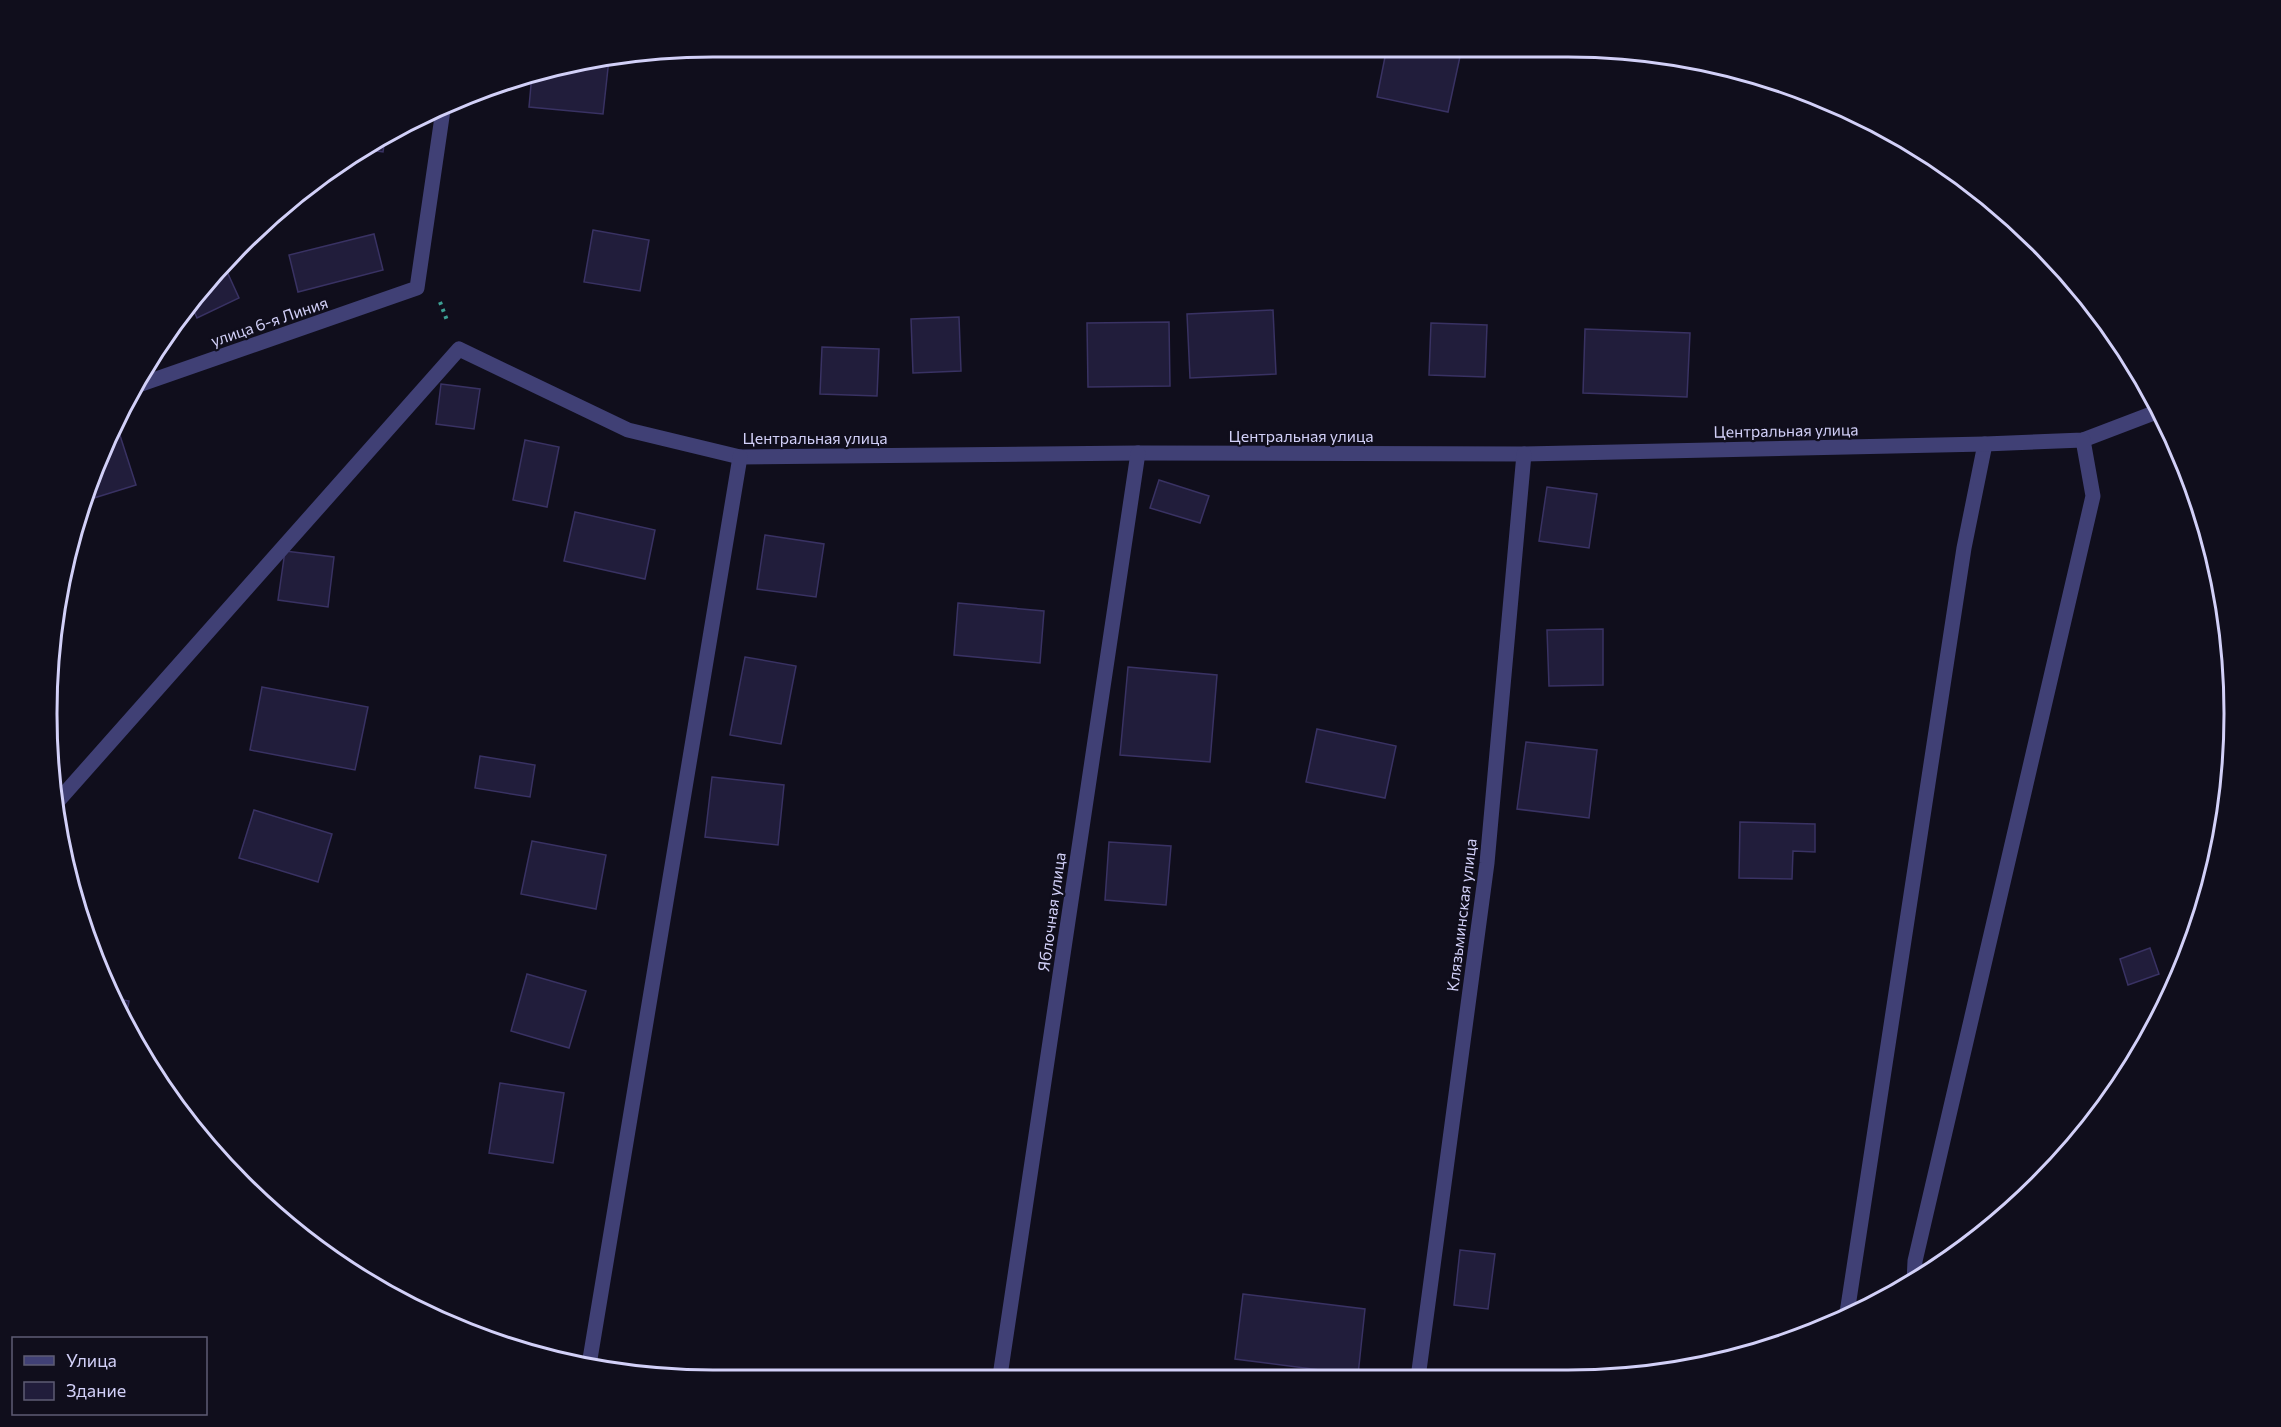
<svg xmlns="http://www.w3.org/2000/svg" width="2281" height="1427" font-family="Commissioner,sans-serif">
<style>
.building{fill:#211d3b;stroke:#393263;stroke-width:1.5}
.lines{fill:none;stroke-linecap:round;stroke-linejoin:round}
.path{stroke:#3da094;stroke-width:4;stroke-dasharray:3 4.5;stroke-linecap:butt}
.lane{stroke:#404075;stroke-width:15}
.street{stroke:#404075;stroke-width:15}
.labels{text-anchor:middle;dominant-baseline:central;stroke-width:4.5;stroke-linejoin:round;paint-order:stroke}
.street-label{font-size:16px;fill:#d2d0f8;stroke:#100e1c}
.rim{fill:none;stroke:#d2d0f8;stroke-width:3}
</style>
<rect width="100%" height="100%" fill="#100e1c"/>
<g class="building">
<path d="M 1386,52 L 1461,52 L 1448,112 L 1377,97 Z"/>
<path d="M 601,58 L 609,59 L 603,114 L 529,107 L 532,74 Z"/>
<path d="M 385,138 L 383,152 L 363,149 Z"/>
<path d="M 593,230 L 649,240 L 640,291 L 584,282 Z"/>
<path d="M 374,234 L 383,270 L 298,292 L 289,255 Z"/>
<path d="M 224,265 L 239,298 L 197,318 L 190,302 Z"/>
<path d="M 1273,310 L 1276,374 L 1190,378 L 1187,314 Z"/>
<path d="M 959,317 L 961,371 L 913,373 L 911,319 Z"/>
<path d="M 1169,322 L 1170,386 L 1088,387 L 1087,323 Z"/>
<path d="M 1431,323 L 1487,325 L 1485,377 L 1429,375 Z"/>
<path d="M 1585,329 L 1690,333 L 1687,397 L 1583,393 Z"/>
<path d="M 822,347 L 879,349 L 877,396 L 820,394 Z"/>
<path d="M 441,384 L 480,389 L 474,429 L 436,424 Z"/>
<path d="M 116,423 L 136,485 L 81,502 L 82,499 Z"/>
<path d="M 525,440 L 559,447 L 547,507 L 513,500 Z"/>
<path d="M 1159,480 L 1209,496 L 1200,523 L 1150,508 Z"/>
<path d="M 1547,487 L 1597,494 L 1589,548 L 1539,541 Z"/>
<path d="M 575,512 L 655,530 L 645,579 L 564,561 Z"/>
<path d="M 765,535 L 824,544 L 816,597 L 757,589 Z"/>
<path d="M 285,551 L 334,557 L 328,607 L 278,600 Z"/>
<path d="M 958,603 L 1044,611 L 1040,663 L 954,655 Z"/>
<path d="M 1603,629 L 1603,685 L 1549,686 L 1547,630 Z"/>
<path d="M 745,657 L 796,666 L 781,744 L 730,735 Z"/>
<path d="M 1128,667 L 1217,675 L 1210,762 L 1120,755 Z"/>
<path d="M 51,672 L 58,692 L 48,695 Z"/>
<path d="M 262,687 L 368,707 L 355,770 L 250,750 Z"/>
<path d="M 1317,729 L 1396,746 L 1385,798 L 1306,782 Z"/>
<path d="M 1526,742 L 1597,750 L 1589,818 L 1517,809 Z"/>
<path d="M 480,756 L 535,765 L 530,797 L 475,788 Z"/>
<path d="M 712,777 L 784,785 L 778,845 L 705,837 Z"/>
<path d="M 254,810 L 332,834 L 318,882 L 239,858 Z"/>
<path d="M 1740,822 L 1815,824 L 1815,852 L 1793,851 L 1792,879 L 1739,878 Z"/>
<path d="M 532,841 L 606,855 L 596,909 L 521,894 Z"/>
<path d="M 1109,842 L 1171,846 L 1166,905 L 1105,900 Z"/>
<path d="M 2150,948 L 2159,974 L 2128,985 L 2120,959 Z"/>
<path d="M 527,974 L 586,991 L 569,1048 L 511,1031 Z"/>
<path d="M 113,998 L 129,1001 L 125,1022 Z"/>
<path d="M 500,1083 L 564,1093 L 553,1163 L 489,1153 Z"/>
<path d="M 1460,1250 L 1495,1254 L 1488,1309 L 1454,1305 Z"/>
<path d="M 1243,1294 L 1365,1309 L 1358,1375 L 1235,1359 Z"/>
</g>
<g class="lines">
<path class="path" d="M 440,302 L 448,323"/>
<path class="lane" d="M 1847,1313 L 1964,548 L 1985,444"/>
<g class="street">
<path d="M 133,387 L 417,288 L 443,110"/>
<path d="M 58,801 L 459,349 L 628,430 L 740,457 L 1138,453 L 1524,454 L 1985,444 L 2083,440 L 2159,411"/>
<path d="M 1914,1282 L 1915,1261 L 2093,496 L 2083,440"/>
<path d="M 589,1365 L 740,457"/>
<path d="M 1000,1376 L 1138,453"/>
<path d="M 1418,1378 L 1487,863 L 1524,454"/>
</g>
</g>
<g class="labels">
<g class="street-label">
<text transform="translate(269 321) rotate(-19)">улица 6-я Линия</text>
<text transform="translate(1786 430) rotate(-1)">Центральная улица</text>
<text x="1301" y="435">Центральная улица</text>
<text x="815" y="437">Центральная улица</text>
<text transform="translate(1051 912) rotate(-82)">Яблочная улица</text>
<text transform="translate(1461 915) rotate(-83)">Клязьминская улица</text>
</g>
</g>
<path d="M0 0H2281V1427H0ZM713 57H1568A656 656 0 0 1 2224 713V714A656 656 0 0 1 1568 1370H713A656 656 0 0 1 57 714V713A656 656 0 0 1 713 57Z" fill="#100e1c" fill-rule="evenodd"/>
<path class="rim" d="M713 57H1568A656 656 0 0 1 2224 713V714A656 656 0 0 1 1568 1370H713A656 656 0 0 1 57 714V713A656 656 0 0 1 713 57Z"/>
<rect x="12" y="1337" width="195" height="78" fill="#100e1c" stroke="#5e5c74" stroke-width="1.5"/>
<rect x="24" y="1356" width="30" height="9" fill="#404075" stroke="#5e5c74" stroke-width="1.5"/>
<text x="66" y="1367" font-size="18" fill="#d2d0f8">Улица</text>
<rect x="24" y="1382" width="30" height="18" fill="#211d3b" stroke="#5e5c74" stroke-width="1.5"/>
<text x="66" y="1397" font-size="18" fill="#d2d0f8">Здание</text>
</svg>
